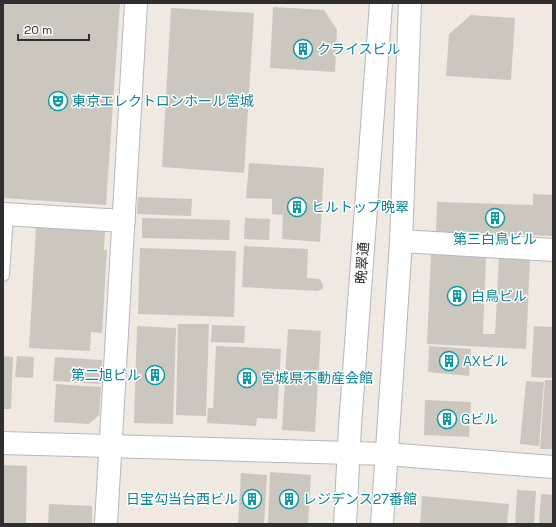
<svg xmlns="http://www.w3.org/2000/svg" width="556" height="527" font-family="'Space Grotesk','Noto Sans JP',sans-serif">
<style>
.building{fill:#cbc7bf}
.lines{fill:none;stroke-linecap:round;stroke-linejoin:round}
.lane-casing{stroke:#b4b7c1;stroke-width:14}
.street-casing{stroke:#b4b7c1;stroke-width:24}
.secondary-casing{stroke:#b4b7c1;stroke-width:24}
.lane{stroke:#fff;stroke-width:12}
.street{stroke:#fff;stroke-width:22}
.secondary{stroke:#fff;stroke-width:22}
.labels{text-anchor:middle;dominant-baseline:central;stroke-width:3;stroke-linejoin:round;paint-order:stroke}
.culture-label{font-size:14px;fill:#0d838f;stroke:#fff;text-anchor:start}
.street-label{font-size:14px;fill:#2e2e2e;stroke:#fff}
</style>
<rect width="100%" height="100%" fill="#efe9e1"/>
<g class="building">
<path d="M 3,3 L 120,3 L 106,205 L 3,198 Z"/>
<path d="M 273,7 L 324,10 L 337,30 L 335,72 L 270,68 Z"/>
<path d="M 171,8 L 254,13 L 244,173 L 162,167 Z"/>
<path d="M 471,15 L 515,18 L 511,80 L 446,76 L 449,34 Z"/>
<path d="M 249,163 L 324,168 L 320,242 L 282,239 L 283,215 L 272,214 L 272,199 L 246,198 Z"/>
<path d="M 533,194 L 553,195 L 553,236 L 436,232 L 437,202 L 533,205 Z"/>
<path d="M 138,197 L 192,199 L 191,216 L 137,214 Z"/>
<path d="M 142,218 L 230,220 L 229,240 L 142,238 Z"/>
<path d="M 245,218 L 270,219 L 269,240 L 244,239 Z"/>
<path d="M 36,227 L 105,231 L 104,250 L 107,250 L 102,333 L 91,332 L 90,351 L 29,348 Z"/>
<path d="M 244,246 L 308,249 L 307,278 L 319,279 L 322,282 L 323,285 L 322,289 L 318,291 L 242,287 Z"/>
<path d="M 140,248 L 236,251 L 234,317 L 138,314 Z"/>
<path d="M 431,254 L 486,257 L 483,334 L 495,334 L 499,256 L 530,258 L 526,349 L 427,344 Z"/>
<path d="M 178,324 L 209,324 L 206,416 L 176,415 Z"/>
<path d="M 212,325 L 245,326 L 244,343 L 211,342 Z"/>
<path d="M 137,326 L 176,328 L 173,424 L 134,423 Z"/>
<path d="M 534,326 L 553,327 L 553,378 L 531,377 Z"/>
<path d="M 288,329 L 321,331 L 315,432 L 282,430 Z"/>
<path d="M 216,346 L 281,349 L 277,419 L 257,418 L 256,426 L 207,423 L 208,408 L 213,408 Z"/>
<path d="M 429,346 L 471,349 L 469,376 L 428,372 Z"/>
<path d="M 3,356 L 13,357 L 11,409 L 3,409 Z"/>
<path d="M 17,356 L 34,357 L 33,378 L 15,377 Z"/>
<path d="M 55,357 L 102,360 L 101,384 L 53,381 Z"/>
<path d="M 545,380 L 553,380 L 553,449 L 540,449 Z"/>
<path d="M 526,381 L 544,382 L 539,446 L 520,444 Z"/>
<path d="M 56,384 L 101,387 L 99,415 L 89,424 L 54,422 Z"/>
<path d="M 425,400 L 471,402 L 469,437 L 424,435 Z"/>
<path d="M 3,465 L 27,466 L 26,524 L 3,524 Z"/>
<path d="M 270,472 L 311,475 L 308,524 L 268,524 Z"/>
<path d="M 241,473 L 267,475 L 264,524 L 238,524 Z"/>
<path d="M 517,490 L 536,491 L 534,524 L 515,524 Z"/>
<path d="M 541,494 L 553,495 L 553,524 L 539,524 Z"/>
<path d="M 422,496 L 509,504 L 507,524 L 420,524 Z"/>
<path d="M 49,504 L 92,506 L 92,524 L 48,524 Z"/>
</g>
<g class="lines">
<g class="lane-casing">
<path id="lane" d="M 3,275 L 7,214"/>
</g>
<g class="street-casing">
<g id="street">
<path d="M 3,214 L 124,221"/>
<path d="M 401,241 L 553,250"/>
<path d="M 106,524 L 136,3"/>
</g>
</g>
<g class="secondary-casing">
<g id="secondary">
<path d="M 3,443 L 386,454 L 553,467"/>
<path d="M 345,524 L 350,426 L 381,3"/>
<path d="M 382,524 L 401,241 L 410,3"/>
</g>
</g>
<use href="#lane" class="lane"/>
<use href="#street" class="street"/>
<use href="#secondary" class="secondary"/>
</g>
<defs>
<g id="building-ring" transform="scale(1)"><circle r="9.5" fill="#fff" stroke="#0f9aa8" stroke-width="1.5"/><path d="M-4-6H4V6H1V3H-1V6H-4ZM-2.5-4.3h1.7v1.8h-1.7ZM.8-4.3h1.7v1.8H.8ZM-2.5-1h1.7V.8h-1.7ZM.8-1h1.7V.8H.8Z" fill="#0f9aa8"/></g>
<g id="theatre-ring" transform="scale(1)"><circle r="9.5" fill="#fff" stroke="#0f9aa8" stroke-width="1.5"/><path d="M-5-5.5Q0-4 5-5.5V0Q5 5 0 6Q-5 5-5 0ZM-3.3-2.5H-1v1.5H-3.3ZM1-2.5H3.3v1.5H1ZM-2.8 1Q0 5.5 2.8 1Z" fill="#0f9aa8"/></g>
</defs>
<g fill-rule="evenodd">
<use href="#building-ring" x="303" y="49"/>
<use href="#theatre-ring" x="58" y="101"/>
<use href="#building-ring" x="297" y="207"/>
<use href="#building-ring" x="495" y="218"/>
<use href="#building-ring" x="457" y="296"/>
<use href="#building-ring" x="449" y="361"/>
<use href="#building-ring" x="155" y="375"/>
<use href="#building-ring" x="247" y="378"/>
<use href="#building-ring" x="447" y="419"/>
<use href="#building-ring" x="252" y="499"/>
<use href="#building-ring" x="289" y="499"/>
</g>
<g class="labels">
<g class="culture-label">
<text x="317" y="49">クライスビル</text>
<text x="72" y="101">東京エレクトロンホール宮城</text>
<text x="311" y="207">ヒルトップ晩翠</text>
<text x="495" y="239" text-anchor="middle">第三白鳥ビル</text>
<text x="471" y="296">白鳥ビル</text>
<text x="463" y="361">AXビル</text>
<text x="141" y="375" text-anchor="end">第二旭ビル</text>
<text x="261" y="378">宮城県不動産会館</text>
<text x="461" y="419">Gビル</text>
<text x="238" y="499" text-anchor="end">日宝勾当台西ビル</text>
<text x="303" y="499">レジデンス27番館</text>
</g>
<g class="street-label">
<text transform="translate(362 263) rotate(-86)">晩翠通</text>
</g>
</g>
<rect width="556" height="527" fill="none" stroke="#2e2e2e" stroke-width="8"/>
<path d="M18 34v6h71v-6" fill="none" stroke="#2e2e2e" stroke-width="2"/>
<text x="24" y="34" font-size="12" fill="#2e2e2e" stroke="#ffffff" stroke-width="3" paint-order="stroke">20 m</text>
</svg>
